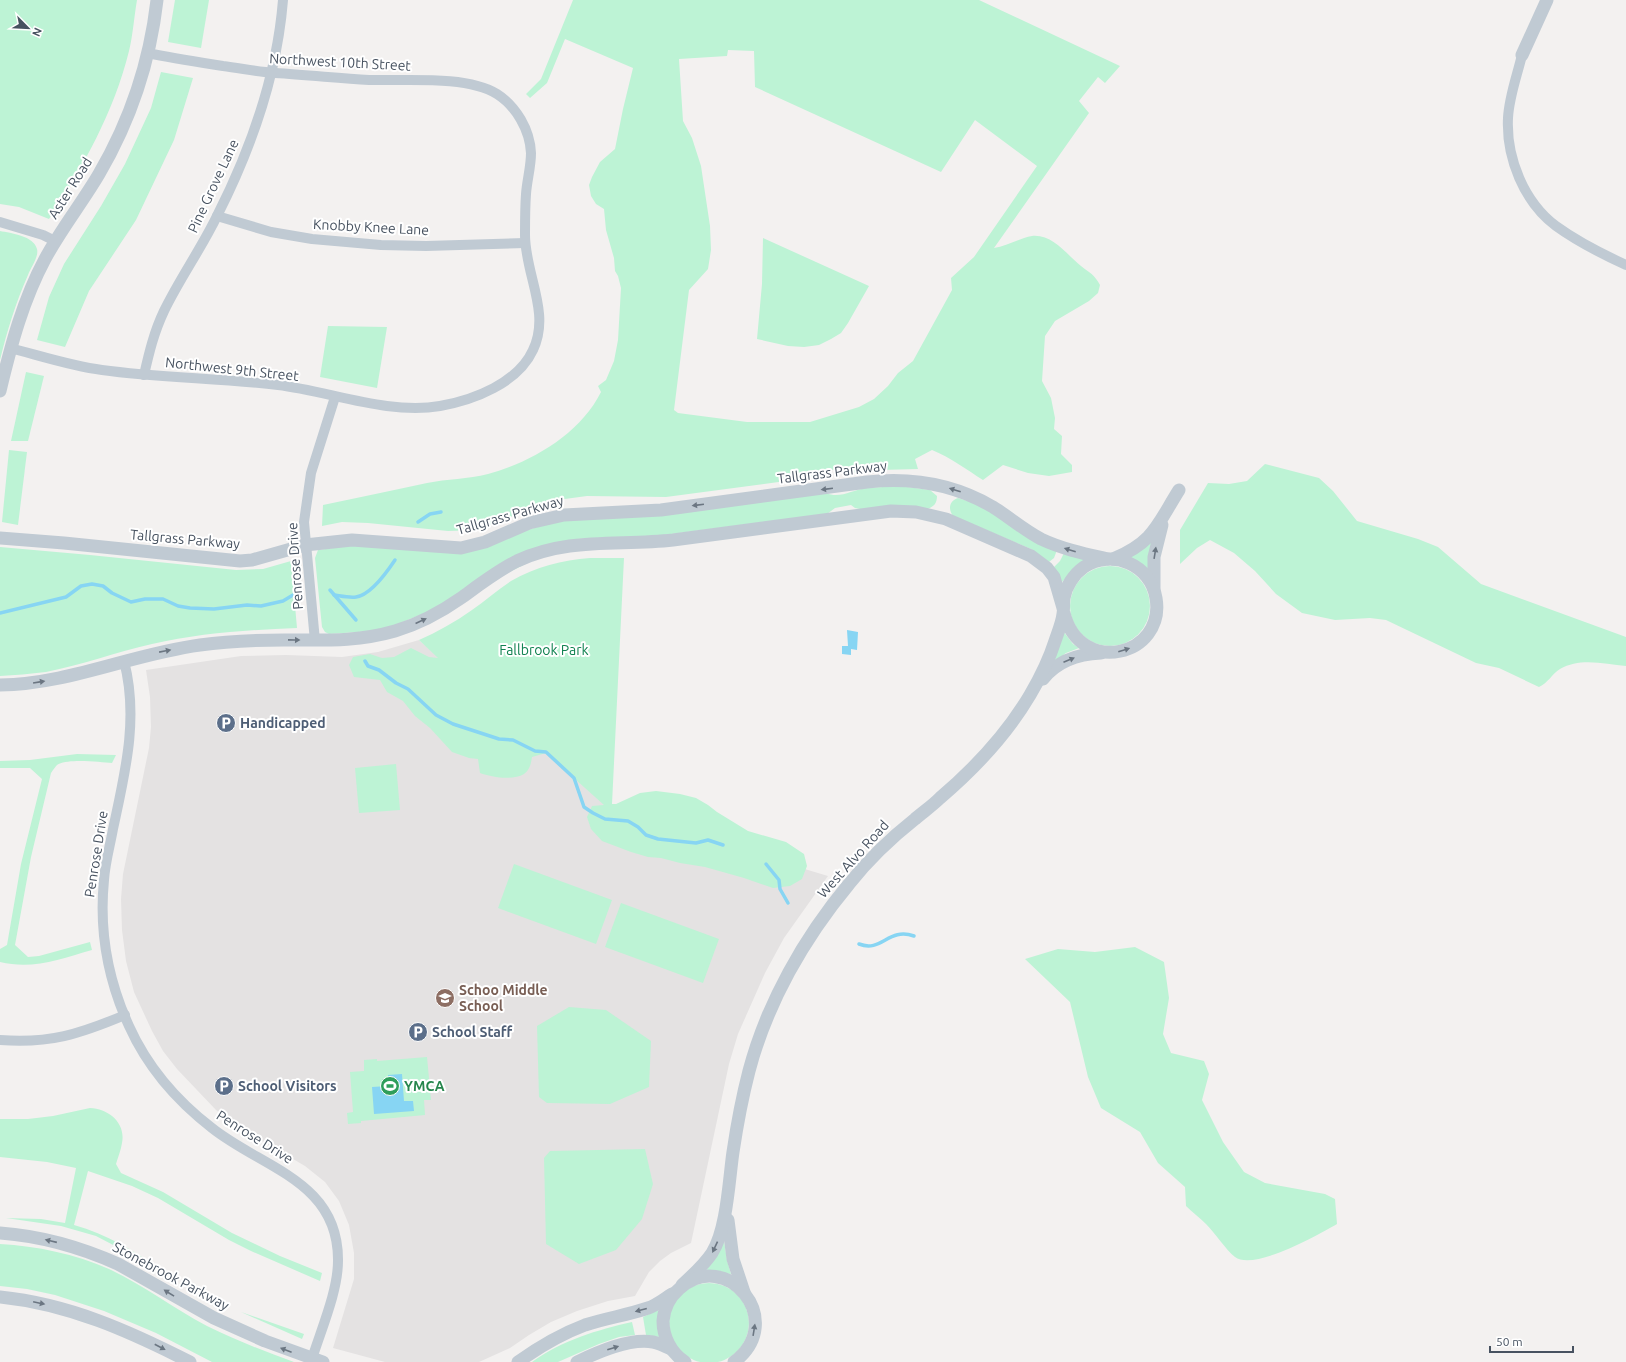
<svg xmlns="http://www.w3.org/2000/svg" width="1626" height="1362" font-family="Ubuntu,sans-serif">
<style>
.education{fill:#e4e2e2}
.green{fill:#bdf3d5;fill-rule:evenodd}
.water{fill:#87d5f3}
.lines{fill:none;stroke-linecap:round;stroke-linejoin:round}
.stream{stroke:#87d5f3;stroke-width:3.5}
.minor{stroke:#c0cad3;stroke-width:10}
.tertiary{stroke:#c0cad3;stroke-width:13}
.oneway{fill:#6b7682}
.labels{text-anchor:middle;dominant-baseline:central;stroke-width:4;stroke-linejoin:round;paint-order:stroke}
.street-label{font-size:14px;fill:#475260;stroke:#fff}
.park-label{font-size:14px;fill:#118251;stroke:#fff}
.service-label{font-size:14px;font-weight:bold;fill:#4e5e75;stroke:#fff;text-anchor:start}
.education-label{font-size:14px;font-weight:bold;fill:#785e54;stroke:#fff;text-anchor:start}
.leisure-label{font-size:14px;font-weight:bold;fill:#27864d;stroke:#fff;text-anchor:start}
</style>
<rect width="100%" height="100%" fill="#f3f1f0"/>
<path class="education" d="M 419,640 L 612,811 L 828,876 L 784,938 L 765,973 L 738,1034 L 729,1064 L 691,1243 L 671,1253 L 660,1261 L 649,1272 L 635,1296 L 608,1301 L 577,1311 L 551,1322 L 529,1335 L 510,1348 L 479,1362 L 385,1362 L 333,1348 L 354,1279 L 354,1253 L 349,1225 L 339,1201 L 325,1182 L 305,1166 L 240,1128 L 216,1110 L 177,1069 L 163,1051 L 152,1031 L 134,992 L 126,961 L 122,930 L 121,899 L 123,874 L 149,748 L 151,727 L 150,697 L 146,670 L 241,656 L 286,655 L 342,657 L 378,652 Z"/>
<g class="green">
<path d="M 0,0 L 137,0 C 134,17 133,35 129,51 C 114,112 83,167 49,219 L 19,207 L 0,204 Z"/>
<path d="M 175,0 L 209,0 L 201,48 L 168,42 Z"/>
<path d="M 573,0 L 979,0 L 1120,66 L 1105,83 L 1098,77 L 1079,101 L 1089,113 L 994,248 C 1007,246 1020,238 1032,236 C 1053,234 1067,255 1081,266 C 1090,273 1094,274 1100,285 L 1098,293 L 1089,301 L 1055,321 L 1045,336 L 1042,381 L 1051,398 L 1055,418 L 1054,429 L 1062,436 L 1061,454 L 1072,465 L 1072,472 L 1049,476 L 1028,473 L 1003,465 L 983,480 C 967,470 950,457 932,450 L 915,459 L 918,469 L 879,470 L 851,473 L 850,468 L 823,471 L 823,476 L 666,497 L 587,496 L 550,501 L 478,530 L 448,531 L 368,523 L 342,522 L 322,526 L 323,505 C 358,498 393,490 427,483 C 447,479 468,479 488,474 C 532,462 580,434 601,392 L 598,386 L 606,380 L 614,361 L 618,340 L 621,288 L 618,276 L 615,271 L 614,258 L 606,230 L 604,209 L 596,204 L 591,196 L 589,185 L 592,177 L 600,162 L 615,149 L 623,109 L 633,68 L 565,39 L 547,83 L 530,98 L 526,94 L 541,79 ZM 728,50 L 754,51 L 755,87 L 941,172 L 975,120 L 1037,166 L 974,257 L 951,278 L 952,290 L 913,361 L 898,373 L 888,386 L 874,399 L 859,407 L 810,422 L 747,422 L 678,413 L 674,410 L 689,290 L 708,269 L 711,250 L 710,226 L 701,166 L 692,138 L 683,121 L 679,59 L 727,56 Z"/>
<path d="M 161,72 L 193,78 L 174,140 L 136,220 L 89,291 L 65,347 L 37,340 L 49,297 L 64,264 L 101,206 L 125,164 L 151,108 Z"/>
<path d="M 0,231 C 11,233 34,236 37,249 C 39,257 31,267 28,275 C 16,302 7,331 0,360 Z"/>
<path d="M 763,238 L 869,286 L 848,323 L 841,333 L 831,339 L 819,345 L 804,347 L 788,346 L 757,339 L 762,284 Z"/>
<path d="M 328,326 L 387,327 L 377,388 L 320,377 Z"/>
<path d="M 26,372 L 44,376 L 28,441 L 11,441 Z"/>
<path d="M 9,450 L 27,452 L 18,525 L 2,522 Z"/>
<path d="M 1265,464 L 1319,478 L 1333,491 L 1357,521 L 1418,539 L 1438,547 L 1481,584 L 1626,637 L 1626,666 C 1605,664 1580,657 1560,669 C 1552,674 1548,683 1539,687 L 1499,668 L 1476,663 L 1386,620 L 1370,618 L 1335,620 L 1302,613 L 1276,594 L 1255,571 L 1234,553 L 1210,540 L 1197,548 L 1180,564 L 1180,530 L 1208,483 L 1229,484 L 1247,481 Z"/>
<path d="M 900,486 L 930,490 L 937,496 C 937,503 934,507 927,509 L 860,509 L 855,508 L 851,505 L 835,508 L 827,514 L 656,536 L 576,539 L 435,609 L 395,625 L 373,631 L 329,634 L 325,632 L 322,627 L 315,558 L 318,550 L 355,545 L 426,551 L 524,531 L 558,521 L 826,493 C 840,499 852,490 866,488 C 877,487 889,487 900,486 Z"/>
<path d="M 958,498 L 977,504 L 1057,550 L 1054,558 L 1049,562 L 1031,549 L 953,516 C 948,509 949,501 958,498 Z"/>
<path d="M 1156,536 L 1149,570 L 1127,556 Z"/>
<path d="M 0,547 L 90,555 L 236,570 L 263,569 L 291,561 L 297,628 C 248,630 200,633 152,644 C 116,652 82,665 46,672 C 30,674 15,675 0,676 Z"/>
<path d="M 1064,553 L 1086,558 L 1062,582 L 1054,567 L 1060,561 Z"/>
<path d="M 590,558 L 624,558 L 612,804 L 616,804 L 640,793 L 656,791 L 680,794 L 696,798 L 708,805 L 717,812 L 748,831 L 786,842 L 804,854 L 807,866 L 802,879 L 790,886 L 773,888 L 744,878 L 705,867 L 680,863 L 661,858 L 648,857 L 631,852 L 602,841 L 591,829 L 587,817 L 592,806 L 604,805 L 546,753 L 532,757 C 531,763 530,770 524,774 C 513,781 491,777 480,773 L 478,759 L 469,758 L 452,752 L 430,728 L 415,716 L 403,701 L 387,692 L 380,680 L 354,677 L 349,665 L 353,657 L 370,654 L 382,658 L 394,657 L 411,648 L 429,657 L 438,658 L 419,640 C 437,632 455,622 472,610 C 485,601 497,590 511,581 C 536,567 562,560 590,558 Z"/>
<circle cx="1110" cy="606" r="40"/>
<path d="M 1063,631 L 1073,644 L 1079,648 L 1066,653 L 1052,663 Z"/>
<path d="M 77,754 L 116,755 L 112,763 C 100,762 67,758 57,765 C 55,767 53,770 51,773 L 31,857 L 15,945 L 28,957 L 39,956 L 90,942 L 92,950 C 60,959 33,970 0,962 L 0,949 L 7,945 L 21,864 L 42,779 L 30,768 L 0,768 L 0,761 L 30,760 Z"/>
<path d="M 396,764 L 400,810 L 359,813 L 355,768 Z"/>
<path d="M 514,864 L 612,900 L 596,944 L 498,908 Z"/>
<path d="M 621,903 L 719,939 L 703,983 L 605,947 Z"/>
<path d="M 1135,947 L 1164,962 L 1169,998 L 1163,1034 L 1171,1053 L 1204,1061 L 1209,1074 L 1202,1100 L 1223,1142 L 1244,1172 L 1265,1183 L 1325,1194 L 1335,1199 L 1337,1224 C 1318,1235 1254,1271 1235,1257 C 1226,1250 1215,1233 1206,1224 C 1200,1218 1192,1212 1186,1206 L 1185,1187 L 1158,1163 L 1140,1132 L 1101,1108 L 1088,1077 L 1070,1002 L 1025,959 L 1058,949 L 1095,952 Z"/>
<path d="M 569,1007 L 606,1010 L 651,1041 L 649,1087 L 610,1104 L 547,1103 L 539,1097 L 537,1026 Z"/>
<path d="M 427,1057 L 431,1100 L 424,1100 L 425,1115 L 361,1121 L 361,1123 L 348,1124 L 347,1113 L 353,1112 L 350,1072 L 364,1071 L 364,1060 L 377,1059 L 377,1061 Z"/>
<path d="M 90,1108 C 109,1109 126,1123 122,1143 C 121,1150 118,1157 116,1164 L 121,1173 L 163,1192 L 232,1233 L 280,1256 L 322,1273 L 320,1281 L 251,1251 L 229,1240 L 158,1198 L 132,1186 L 88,1171 L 74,1225 C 107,1234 134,1251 161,1270 L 96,1236 L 61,1226 L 6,1218 L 41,1219 L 65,1223 L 76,1168 L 47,1162 L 0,1157 L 0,1119 L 28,1119 L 53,1116 Z"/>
<path d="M 645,1149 L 653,1184 L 642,1219 L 616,1250 L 579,1264 L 546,1244 L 544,1158 L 550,1151 Z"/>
<path d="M 724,1241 L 727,1260 L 731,1274 L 706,1271 Z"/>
<path d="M 0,1244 C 37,1246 75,1254 109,1269 C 143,1285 173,1308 207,1326 C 235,1340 264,1351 294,1362 L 212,1362 L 156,1333 L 104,1311 L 55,1295 L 27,1289 L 0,1286 Z"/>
<circle cx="709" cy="1323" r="40"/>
<path d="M 658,1310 L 659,1337 L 646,1335 L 643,1317 Z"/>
<path d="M 241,1312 L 304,1334 L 302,1339 Z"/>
<path d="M 632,1322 L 635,1335 L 619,1337 L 599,1344 L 558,1362 L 532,1362 C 563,1340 597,1330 632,1322 Z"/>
</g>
<g class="water">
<path d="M 847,630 L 858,632 L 857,650 L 851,649 L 851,655 L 842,654 L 842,646 L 848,646 Z"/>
<path d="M 402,1074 L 404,1101 L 413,1101 L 414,1111 L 374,1114 L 372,1087 L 388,1086 L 388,1075 Z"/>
</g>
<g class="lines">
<g class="stream">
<path d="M 418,522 L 430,514 L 441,512"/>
<path d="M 330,590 L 356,620"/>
<path d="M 334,595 C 341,596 349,598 356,597 C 371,595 387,572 395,560"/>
<path d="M 0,613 L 66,597 L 81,586 L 92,584 L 103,586 L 112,593 L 131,602 L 145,599 L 163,599 L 178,606 L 190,608 L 214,609 L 247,605 L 261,606 L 283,601 L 293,595"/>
<path d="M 365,661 L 368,666 L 379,670 L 396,683 L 408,689 L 436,715 L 453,724 L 499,739 L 513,740 L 535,751 L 546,752 L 574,778 L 584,807 L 593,813 L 605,819 L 628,821 L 638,827 L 646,835 L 658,839 L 696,843 L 708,840 L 723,845"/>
<path d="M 766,864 L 779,880 L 780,889 L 788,903"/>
<path d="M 859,944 C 882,953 888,927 914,936"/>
</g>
<g class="minor">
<path d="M 1522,55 C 1517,76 1509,97 1508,118 C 1506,158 1524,202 1556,226 C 1578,242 1602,254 1626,265"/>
<path d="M 217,216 L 271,232 L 312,239 L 381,245 L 426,246 L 525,243"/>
<path d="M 0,222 L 43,235 L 55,241"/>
<path d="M 10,348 C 41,356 71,366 102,370 C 160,378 219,378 278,385 C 329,391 388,415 440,406 C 474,400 518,383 533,350 C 551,313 525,274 525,235 C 525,221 525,208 526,194 C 527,180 531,167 531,153 C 530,130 516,106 497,94 C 467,75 404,81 369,80 C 338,78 307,75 275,73 C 258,72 240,68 223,66 C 198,62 172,58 148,53"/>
<path d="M 144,375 C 149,353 154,332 164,311 C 180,278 201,249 217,216 C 251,149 277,75 283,0"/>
<path d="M 315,641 L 304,522 L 311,473 L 335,397"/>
<path d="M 124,661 C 139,718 125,773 113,829 C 110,846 105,863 104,880 C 99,930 108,980 129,1026 C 147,1066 177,1101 212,1128 C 262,1168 339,1181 338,1261 C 338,1292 320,1332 311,1362"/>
<path d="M 0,1040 C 49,1044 80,1034 125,1015"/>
</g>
<g class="tertiary">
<path d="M 1522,55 L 1547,0"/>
<path d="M 0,391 C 11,345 23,300 45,259 C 61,229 82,203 99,174 C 130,121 150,61 157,0"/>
<path d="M 0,538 L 64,543 L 240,561 L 252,560 L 305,545 L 352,540 L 461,548 L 485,542 L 529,523 L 564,515 L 661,510 L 867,482 C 912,477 954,484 993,507 C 1009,517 1024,530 1041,539 C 1062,549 1086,554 1108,559"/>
<path d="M 1113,559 C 1154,542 1157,525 1179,490"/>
<path d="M 1154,588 L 1154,557 L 1162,525"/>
<path d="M 1043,679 C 1057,661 1078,654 1101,653"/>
<path d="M 0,685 C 69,684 132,654 200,645 C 227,641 256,640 284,640 C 323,640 357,642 395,631 C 419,624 441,612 461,598 C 479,585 497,571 517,561 C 568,537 618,546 673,540 L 891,511 L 916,512 L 946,519 L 1031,556 L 1047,568 L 1054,577 L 1063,608"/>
<path d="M 728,1220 L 733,1259 L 744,1292"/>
<path d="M 0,1233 C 41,1236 80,1247 118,1264 L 214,1318 L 265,1341 L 323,1362"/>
<path d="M 682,1285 C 693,1275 704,1265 712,1253 C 727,1230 729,1179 733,1152 C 737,1125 742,1098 749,1071 C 767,1003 804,938 849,884 C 868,860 891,838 915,819 C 923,812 932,806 940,798 C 974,769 1007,734 1030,695 C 1040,678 1049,660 1055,641 C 1058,632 1062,623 1063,614 C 1064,609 1063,604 1064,598 C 1066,586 1074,574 1084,567 C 1112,548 1151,565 1156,598 C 1166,656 1080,677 1064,613"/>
<path d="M 0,1297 C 69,1304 129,1331 190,1362"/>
<path d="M 518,1362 C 539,1347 561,1334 585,1325 C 606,1318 628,1315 648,1308 C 657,1305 664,1299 672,1294"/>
<path d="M 577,1362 C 598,1352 629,1338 653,1342 C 659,1343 665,1346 671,1349"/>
<path d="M 685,1362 C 671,1353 663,1337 663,1321 C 664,1308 670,1297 679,1289 C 726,1246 789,1321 734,1362"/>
</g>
</g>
<defs><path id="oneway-solid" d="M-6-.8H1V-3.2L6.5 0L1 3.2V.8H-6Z"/></defs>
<g class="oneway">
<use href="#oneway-solid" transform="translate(827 489) rotate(173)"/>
<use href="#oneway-solid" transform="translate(955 490) rotate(-162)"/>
<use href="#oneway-solid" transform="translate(698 505) rotate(173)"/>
<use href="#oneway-solid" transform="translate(1070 550) rotate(-163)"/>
<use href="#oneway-solid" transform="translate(1155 553) rotate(-81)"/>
<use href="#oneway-solid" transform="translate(421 621) rotate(-25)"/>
<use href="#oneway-solid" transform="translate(294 640) rotate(1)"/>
<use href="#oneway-solid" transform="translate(1124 650) rotate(-18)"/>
<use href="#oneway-solid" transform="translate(165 651) rotate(-11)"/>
<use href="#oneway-solid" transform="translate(1069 660) rotate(-23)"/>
<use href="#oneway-solid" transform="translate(39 682) rotate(-9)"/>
<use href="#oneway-solid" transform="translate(51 1241) rotate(-167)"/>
<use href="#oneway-solid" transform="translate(715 1247) rotate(115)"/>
<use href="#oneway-solid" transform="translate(169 1293) rotate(-148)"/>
<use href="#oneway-solid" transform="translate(39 1303) rotate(12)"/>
<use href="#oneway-solid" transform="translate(641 1310) rotate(165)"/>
<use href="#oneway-solid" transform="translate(754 1330) rotate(-81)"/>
<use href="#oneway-solid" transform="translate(160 1347) rotate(28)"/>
<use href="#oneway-solid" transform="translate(613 1348) rotate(-18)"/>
<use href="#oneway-solid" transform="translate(286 1350) rotate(-159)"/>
</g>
<defs>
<g id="parking-disc" transform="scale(1)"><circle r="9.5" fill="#5c6f8a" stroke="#fff"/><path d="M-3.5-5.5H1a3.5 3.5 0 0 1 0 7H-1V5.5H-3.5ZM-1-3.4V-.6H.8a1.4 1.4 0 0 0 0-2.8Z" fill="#fff"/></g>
<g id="school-disc" transform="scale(1)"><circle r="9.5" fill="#8d6e63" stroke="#fff"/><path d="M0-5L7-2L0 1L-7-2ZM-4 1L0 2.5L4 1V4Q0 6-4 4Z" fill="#fff"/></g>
<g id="stadium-disc" transform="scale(1)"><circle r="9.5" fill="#2e9e5b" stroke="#fff"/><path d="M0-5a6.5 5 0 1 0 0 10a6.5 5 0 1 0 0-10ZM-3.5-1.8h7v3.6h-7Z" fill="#fff"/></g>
</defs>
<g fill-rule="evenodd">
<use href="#parking-disc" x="226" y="723"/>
<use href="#school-disc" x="445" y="998"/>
<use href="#parking-disc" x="418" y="1032"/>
<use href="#parking-disc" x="224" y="1086"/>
<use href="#stadium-disc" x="390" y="1086"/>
</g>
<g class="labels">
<g class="street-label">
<text transform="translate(340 62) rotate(3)">Northwest 10th Street</text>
<text transform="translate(213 186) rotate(-65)">Pine Grove Lane</text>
<text transform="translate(70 188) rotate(-58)">Aster Road</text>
<text transform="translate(371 227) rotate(3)">Knobby Knee Lane</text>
<text transform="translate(232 369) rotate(6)">Northwest 9th Street</text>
<text transform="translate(832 472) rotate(-7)">Tallgrass Parkway</text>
<text transform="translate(510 515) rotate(-16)">Tallgrass Parkway</text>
<text transform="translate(185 539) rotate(5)">Tallgrass Parkway</text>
<text transform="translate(295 566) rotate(-94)">Penrose Drive</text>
<text transform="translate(96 854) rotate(-81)">Penrose Drive</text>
<text transform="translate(853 859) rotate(-48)">West Alvo Road</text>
<text transform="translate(255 1137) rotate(32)">Penrose Drive</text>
<text transform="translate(171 1276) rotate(28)">Stonebrook Parkway</text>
</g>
<g class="park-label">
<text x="544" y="650">Fallbrook Park</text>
</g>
<g class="service-label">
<text x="240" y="723">Handicapped</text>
<text x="432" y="1032">School Staff</text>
<text x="238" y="1086">School Visitors</text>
</g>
<g class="education-label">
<text x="459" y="990">Schoo Middle<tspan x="459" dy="16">School</tspan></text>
</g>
<g class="leisure-label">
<text x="404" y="1086">YMCA</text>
</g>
</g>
<g transform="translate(28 28) rotate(114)" stroke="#ffffff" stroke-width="3" paint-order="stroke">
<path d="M0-3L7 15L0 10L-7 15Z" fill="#475260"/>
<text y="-6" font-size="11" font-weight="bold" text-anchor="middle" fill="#475260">N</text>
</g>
<path d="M1490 1346v6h83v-6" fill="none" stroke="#475260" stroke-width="2"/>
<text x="1496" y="1346" font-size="12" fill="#475260" stroke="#ffffff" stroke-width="3" paint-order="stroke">50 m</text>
</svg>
